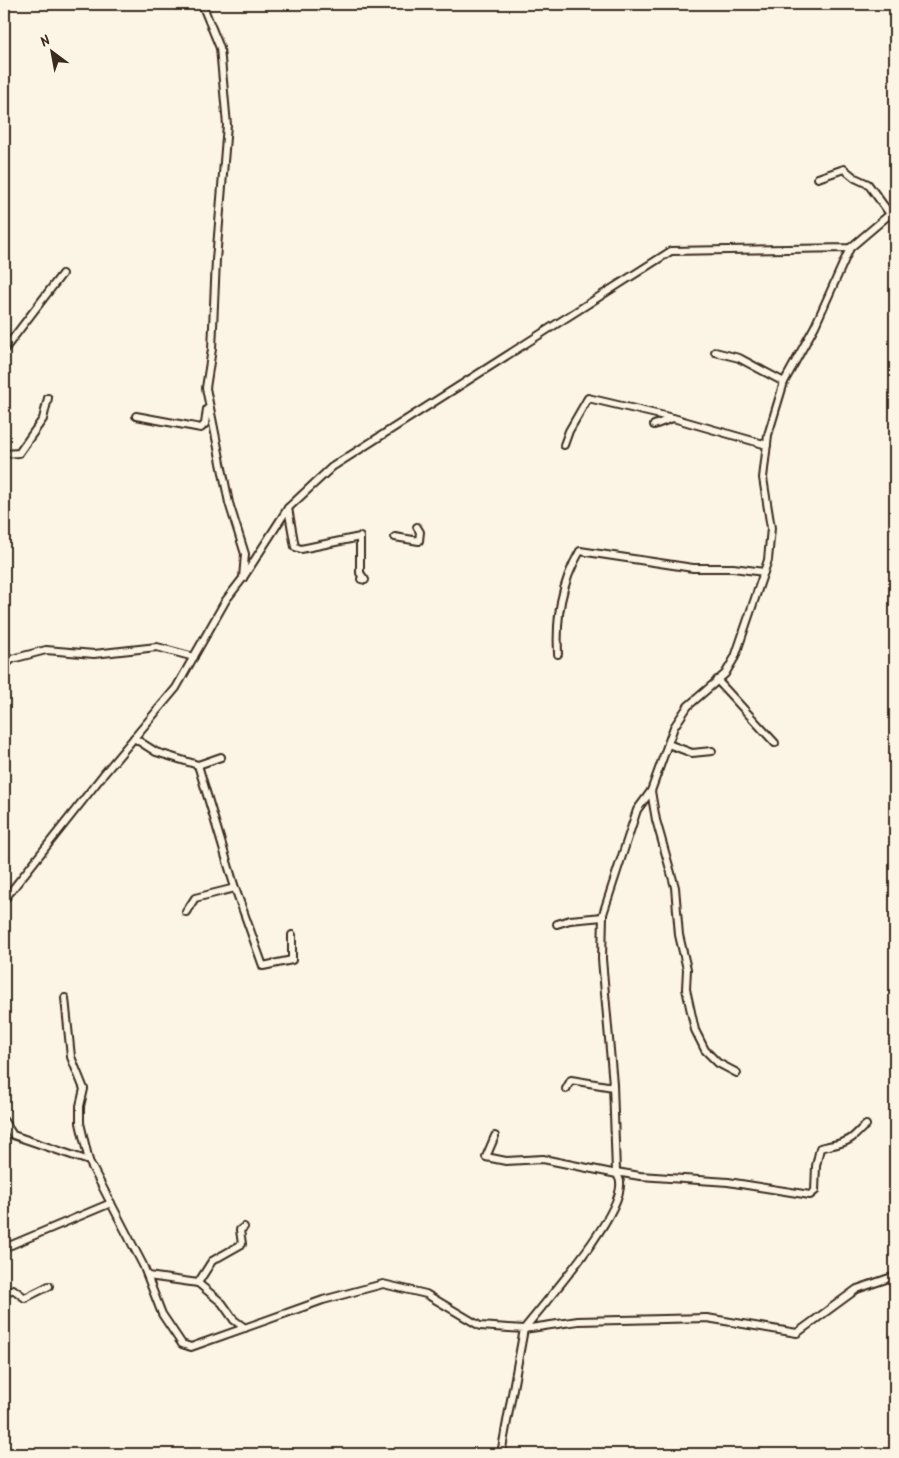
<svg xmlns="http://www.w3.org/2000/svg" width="899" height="1458" font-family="Kalam,sans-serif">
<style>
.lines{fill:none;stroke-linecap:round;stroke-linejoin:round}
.minor-casing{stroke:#3b2a1e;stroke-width:10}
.minor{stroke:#fcf5e5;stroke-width:6}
</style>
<rect width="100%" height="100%" fill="#fcf5e5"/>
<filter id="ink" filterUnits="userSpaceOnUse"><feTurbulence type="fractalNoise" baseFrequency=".02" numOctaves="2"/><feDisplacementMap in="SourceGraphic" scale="10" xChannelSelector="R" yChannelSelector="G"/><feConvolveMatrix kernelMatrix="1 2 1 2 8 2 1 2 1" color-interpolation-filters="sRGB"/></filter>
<g filter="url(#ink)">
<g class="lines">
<g class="minor-casing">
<g id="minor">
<path d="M 202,4 L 220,48 L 227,125 L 216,260 L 212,349 L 206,388 L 229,503 L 245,554 L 243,578"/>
<path d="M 818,178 L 844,169 L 855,178 L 868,184 L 890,214"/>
<path d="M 850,248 L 815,326 L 784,382 L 768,435 L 763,478 L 771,528 L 768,560 L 735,657 L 725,674 L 688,706 L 674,727 L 651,791 L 637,810 L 603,914 L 602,959 L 613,1084 L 616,1172 C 617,1175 620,1179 620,1182 C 624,1214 545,1302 524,1329 L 578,1321 L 707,1318 L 797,1333 L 857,1289 L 895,1276"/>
<path d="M 4,350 L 62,274"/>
<path d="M 715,352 L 739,358 L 784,382"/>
<path d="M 136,416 L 201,428 L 205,424 L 207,409"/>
<path d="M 654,425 L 673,418 L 767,445"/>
<path d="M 564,445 L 569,431 L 588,398 L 673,418"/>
<path d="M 4,454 L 19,453 L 43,419 L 48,398"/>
<path d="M 288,508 L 295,547 L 301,549 L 360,537 L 360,573 L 365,580 L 361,579"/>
<path d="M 395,537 L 419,541 L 420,532 L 417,527"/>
<path d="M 558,654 C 556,617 561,584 580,551 L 693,568 L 733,568 L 764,572"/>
<path d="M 4,666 L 12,659 L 46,650 L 94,654 L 157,647 L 194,657"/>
<path d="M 717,680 L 775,743"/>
<path d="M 134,738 L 156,752 L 198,765 L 221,757"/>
<path d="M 668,744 L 692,753 L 712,751"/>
<path d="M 198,765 L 235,888 L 263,966 L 292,960 L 292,935"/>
<path d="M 651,791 L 656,820 L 675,887 L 679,935 L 687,969 L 686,989 L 695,1030 L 705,1050 L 718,1063 L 737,1073"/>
<path d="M 4,900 L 103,775 L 176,688 L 226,600 L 243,578 L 288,508 L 332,467 L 671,251 L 850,248 L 890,214 L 895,212"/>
<path d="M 186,912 L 195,898 L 235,888"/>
<path d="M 557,924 L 570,920 L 603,917"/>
<path d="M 65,998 L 71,1057 L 84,1089 L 80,1106 L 80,1123 L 89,1161 L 143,1265 L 162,1314 L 182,1344 L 191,1347 L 323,1300 L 383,1284 L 426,1294 L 480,1326 L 524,1329 L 501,1454"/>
<path d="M 566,1089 L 571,1080 L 613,1087"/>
<path d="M 4,1121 L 13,1135 L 89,1161"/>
<path d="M 495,1136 L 486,1157 L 506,1161 L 543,1159 L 617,1174"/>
<path d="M 616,1172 L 640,1176 L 728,1182 L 810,1195 L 815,1191 L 816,1166 L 820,1148 C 831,1145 846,1144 854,1136 C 859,1132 860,1129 866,1125"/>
<path d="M 4,1248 L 111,1203"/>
<path d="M 148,1276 L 198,1283 L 222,1303 L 234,1320 L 245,1328"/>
<path d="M 198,1283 L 212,1261 L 242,1244 L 240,1230 L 244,1227"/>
<path d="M 4,1294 L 13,1289 L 25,1298 L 49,1286"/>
</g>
</g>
<use href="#minor" class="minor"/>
</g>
</g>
<rect width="899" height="1458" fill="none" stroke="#fcf5e5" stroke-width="20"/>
<rect x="10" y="10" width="879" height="1438" fill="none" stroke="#3b2a1e" stroke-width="2" filter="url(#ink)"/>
<g transform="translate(52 52) rotate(328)" stroke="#fcf5e5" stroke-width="4" paint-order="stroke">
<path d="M0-4L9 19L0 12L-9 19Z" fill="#3b2a1e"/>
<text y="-8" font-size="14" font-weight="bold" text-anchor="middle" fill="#3b2a1e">N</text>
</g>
</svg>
